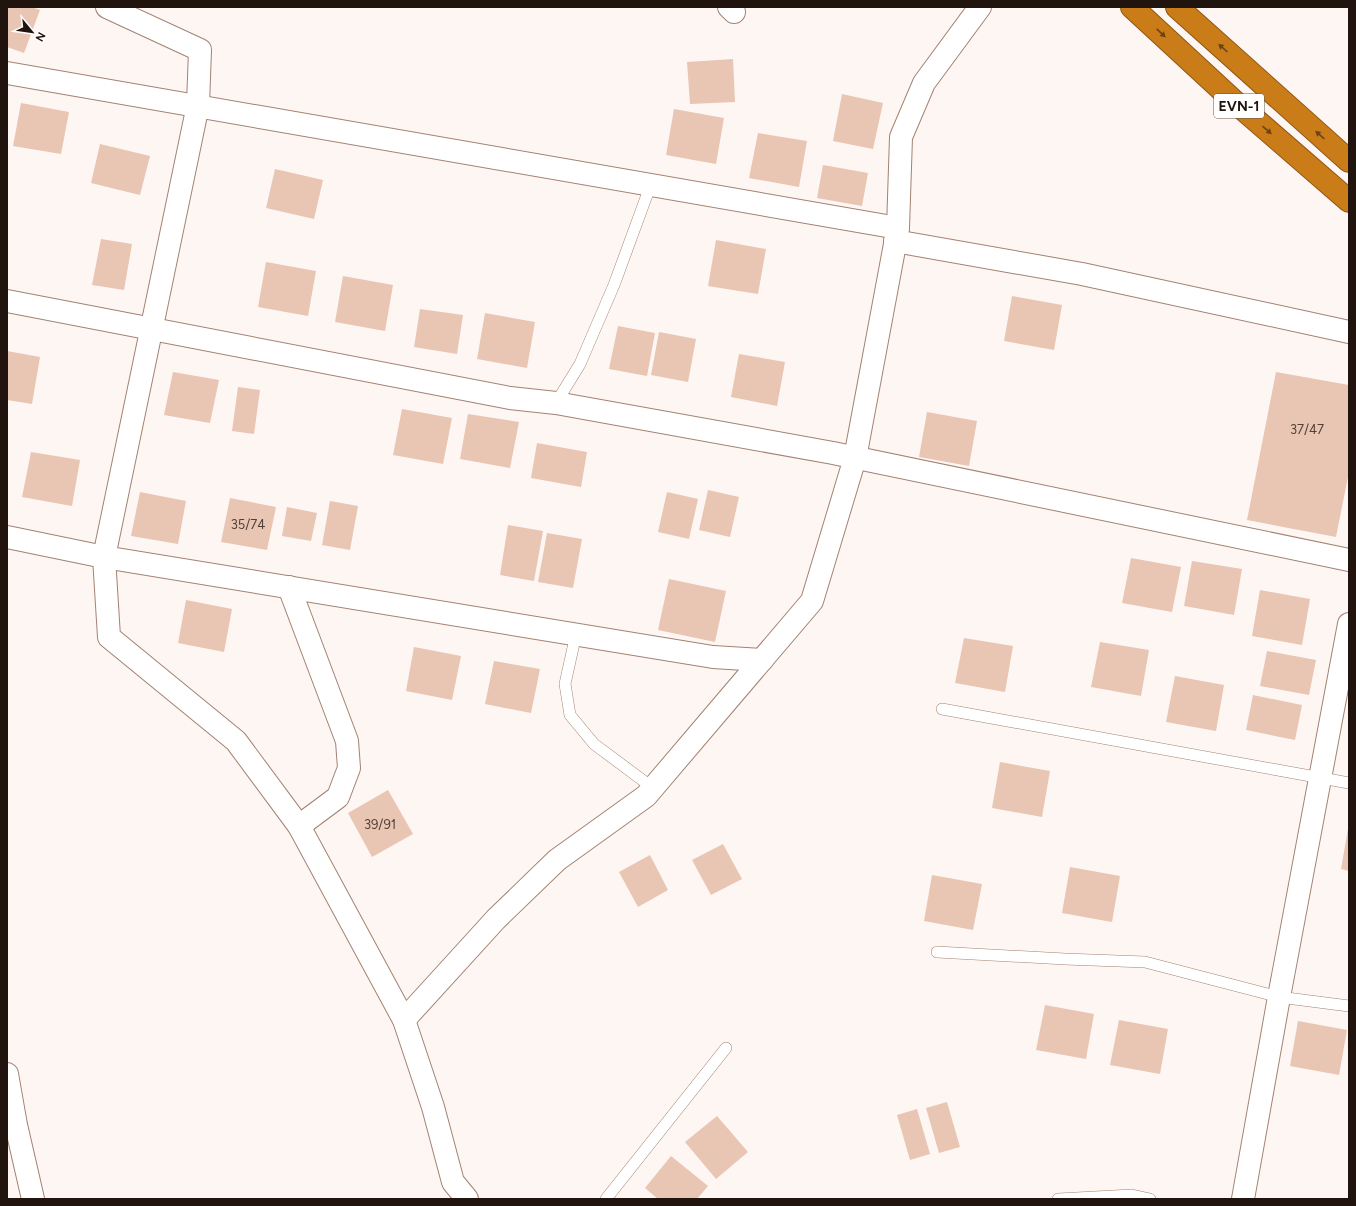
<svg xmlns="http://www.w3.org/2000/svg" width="1356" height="1206" font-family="Figtree,sans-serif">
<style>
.building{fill:#e9c5b3}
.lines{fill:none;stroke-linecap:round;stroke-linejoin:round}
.lane-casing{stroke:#a38272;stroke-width:12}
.street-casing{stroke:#a38272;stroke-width:24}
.highway-casing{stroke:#8f5815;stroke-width:24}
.lane{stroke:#fff;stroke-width:11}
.street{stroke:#fff;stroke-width:22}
.highway{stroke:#ca7c19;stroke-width:22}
.oneway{fill:#6d4313}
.labels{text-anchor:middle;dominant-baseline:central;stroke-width:3;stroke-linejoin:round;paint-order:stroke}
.number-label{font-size:13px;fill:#534037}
.shield{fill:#fff;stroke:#645a56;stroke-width:1}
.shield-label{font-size:14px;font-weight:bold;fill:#21140e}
</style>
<rect width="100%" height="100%" fill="#fef6f3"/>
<g class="building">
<path d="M 7,7 L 32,7 L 40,10 L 24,53 L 7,47 Z"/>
<path d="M 733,59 L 735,102 L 690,104 L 687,62 Z"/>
<path d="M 842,94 L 883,103 L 873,149 L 833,141 Z"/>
<path d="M 21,103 L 69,112 L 61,154 L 13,146 Z"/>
<path d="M 674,109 L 724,118 L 716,164 L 666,155 Z"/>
<path d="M 758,133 L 807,141 L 799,187 L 749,178 Z"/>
<path d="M 100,144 L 150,156 L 140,195 L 91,183 Z"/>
<path d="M 823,165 L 868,173 L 862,206 L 817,198 Z"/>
<path d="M 275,169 L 323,180 L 314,219 L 266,208 Z"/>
<path d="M 101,239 L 132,244 L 124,290 L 92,285 Z"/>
<path d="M 716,240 L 766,249 L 758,294 L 708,286 Z"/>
<path d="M 266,262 L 316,271 L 308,316 L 258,307 Z"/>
<path d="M 343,276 L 393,285 L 385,331 L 335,322 Z"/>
<path d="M 1012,296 L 1062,305 L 1054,350 L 1004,341 Z"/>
<path d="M 420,309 L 463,315 L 457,354 L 414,347 Z"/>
<path d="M 485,313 L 535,322 L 527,368 L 477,359 Z"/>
<path d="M 618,326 L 655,333 L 647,376 L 609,369 Z"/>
<path d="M 659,332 L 696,339 L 688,382 L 651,375 Z"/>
<path d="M 7,351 L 40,357 L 32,404 L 7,400 Z"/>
<path d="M 739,354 L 785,362 L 777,406 L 731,397 Z"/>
<path d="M 173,372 L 219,380 L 210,423 L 164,415 Z"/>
<path d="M 1276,372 L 1349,385 L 1349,472 L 1336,537 L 1247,520 Z"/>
<path d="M 238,387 L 260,390 L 254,434 L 232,431 Z"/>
<path d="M 402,409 L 452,418 L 443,464 L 393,455 Z"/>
<path d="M 927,412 L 977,421 L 969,466 L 919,457 Z"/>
<path d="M 468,414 L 519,422 L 510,468 L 460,459 Z"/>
<path d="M 537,443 L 587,452 L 581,487 L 531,478 Z"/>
<path d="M 31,452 L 80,460 L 72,506 L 22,497 Z"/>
<path d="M 708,490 L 739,497 L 730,537 L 699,530 Z"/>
<path d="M 140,492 L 186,501 L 178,544 L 131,536 Z"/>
<path d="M 667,492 L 698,499 L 689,539 L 658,532 Z"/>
<path d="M 230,498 L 276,507 L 267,550 L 221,542 Z"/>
<path d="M 330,501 L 358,506 L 350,550 L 322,545 Z"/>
<path d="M 287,507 L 317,513 L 311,541 L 282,536 Z"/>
<path d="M 508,525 L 543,531 L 534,581 L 500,575 Z"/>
<path d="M 547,533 L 582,539 L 573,588 L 538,582 Z"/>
<path d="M 1131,558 L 1181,567 L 1172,612 L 1122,603 Z"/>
<path d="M 1192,561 L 1242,569 L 1234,615 L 1184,606 Z"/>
<path d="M 669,579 L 726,591 L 715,642 L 658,630 Z"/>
<path d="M 1260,590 L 1310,599 L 1302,645 L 1252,636 Z"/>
<path d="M 186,600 L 232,609 L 224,652 L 178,643 Z"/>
<path d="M 964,638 L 1013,646 L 1005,692 L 955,683 Z"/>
<path d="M 1100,642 L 1149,650 L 1141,696 L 1091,687 Z"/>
<path d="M 414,647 L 461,656 L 452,700 L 406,691 Z"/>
<path d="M 1267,651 L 1316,660 L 1309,695 L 1260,686 Z"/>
<path d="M 494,661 L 540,669 L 531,713 L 485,704 Z"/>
<path d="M 1175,676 L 1224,685 L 1216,731 L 1166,722 Z"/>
<path d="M 1253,695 L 1302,705 L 1295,740 L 1246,730 Z"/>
<path d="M 1000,762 L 1050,771 L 1042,817 L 992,808 Z"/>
<path d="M 388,790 L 413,834 L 372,857 L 348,813 Z"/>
<path d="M 1348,829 L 1349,829 L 1349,871 L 1341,869 Z"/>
<path d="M 723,844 L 742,879 L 711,895 L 692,860 Z"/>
<path d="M 650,855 L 668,890 L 638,907 L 619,872 Z"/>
<path d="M 1070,867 L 1120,876 L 1112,922 L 1062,913 Z"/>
<path d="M 932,875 L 982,884 L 973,930 L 924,921 Z"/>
<path d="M 1045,1005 L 1094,1014 L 1086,1059 L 1036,1050 Z"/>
<path d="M 1119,1020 L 1168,1029 L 1160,1074 L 1110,1065 Z"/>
<path d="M 1298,1021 L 1347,1030 L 1339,1075 L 1290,1066 Z"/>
<path d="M 947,1102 L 960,1147 L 939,1153 L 926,1108 Z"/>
<path d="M 917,1109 L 930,1154 L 910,1160 L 897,1115 Z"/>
<path d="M 717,1116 L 748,1152 L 716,1179 L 685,1142 Z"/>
<path d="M 671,1156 L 708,1186 L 697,1199 L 658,1199 L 645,1188 Z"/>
</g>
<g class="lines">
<g class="lane-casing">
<g id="lane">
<path d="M 556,403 L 580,364 L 614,285 L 651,184"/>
<path d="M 576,634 L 565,684 L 570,715 L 594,744 L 653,788"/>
<path d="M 942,709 L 1349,783"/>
<path d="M 937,952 L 1065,959 L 1145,962 L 1279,997 L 1349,1006"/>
<path d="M 606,1199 L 726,1048"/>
<path d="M 1058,1199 L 1132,1195 L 1150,1199"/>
</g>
</g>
<g class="street-casing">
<g id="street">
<path d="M 107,7 L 200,50 L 198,105 L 104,557 L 109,637 L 236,741 L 299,826 L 404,1020 L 433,1107 L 453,1182 L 467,1199"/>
<path d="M 729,7 L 734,12"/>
<path d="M 7,73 L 898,228 L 855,458 L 812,601 L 646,796 L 557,860 L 496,919 L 404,1020"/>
<path d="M 898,228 L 901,137 L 924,83 L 980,7"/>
<path d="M 895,241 L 1082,274 L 1349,332"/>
<path d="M 7,301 L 510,398 L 556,403 L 833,453 L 1349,560"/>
<path d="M 7,537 L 104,557 L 713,657 L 762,660"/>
<path d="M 289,587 L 347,741 L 349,768 L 338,797 L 299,826"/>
<path d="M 7,1074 L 16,1125 L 33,1199"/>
<path d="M 1243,1199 L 1279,997 L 1349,624"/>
</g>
</g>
<g class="highway-casing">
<g id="highway">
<path d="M 1132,7 L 1236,103 L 1349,201"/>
<path d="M 1177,7 L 1349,161"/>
</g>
</g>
<use href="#lane" class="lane"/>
<use href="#street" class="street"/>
<use href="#highway" class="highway"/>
</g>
<defs><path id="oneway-solid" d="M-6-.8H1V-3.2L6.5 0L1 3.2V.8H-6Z"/></defs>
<g class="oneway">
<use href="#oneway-solid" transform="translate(1161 33) rotate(43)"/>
<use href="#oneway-solid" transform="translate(1223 48) rotate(-138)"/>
<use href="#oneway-solid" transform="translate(1267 130) rotate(41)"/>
<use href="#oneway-solid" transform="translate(1320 135) rotate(-138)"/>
</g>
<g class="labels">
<g class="number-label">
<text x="1307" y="429">37/47</text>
<text x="248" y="524">35/74</text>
<text x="380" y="824">39/91</text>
</g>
<rect class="shield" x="1214" y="94" width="50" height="24" rx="3"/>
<g class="shield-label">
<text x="1239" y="106">EVN-1</text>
</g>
</g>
<rect width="1356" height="1206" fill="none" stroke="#21140e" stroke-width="16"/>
<g transform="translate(32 32) rotate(119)" stroke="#ffffff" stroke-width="3" paint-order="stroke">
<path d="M0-3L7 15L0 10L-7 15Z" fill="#21140e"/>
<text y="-6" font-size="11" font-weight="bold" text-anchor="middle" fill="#21140e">N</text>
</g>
</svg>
